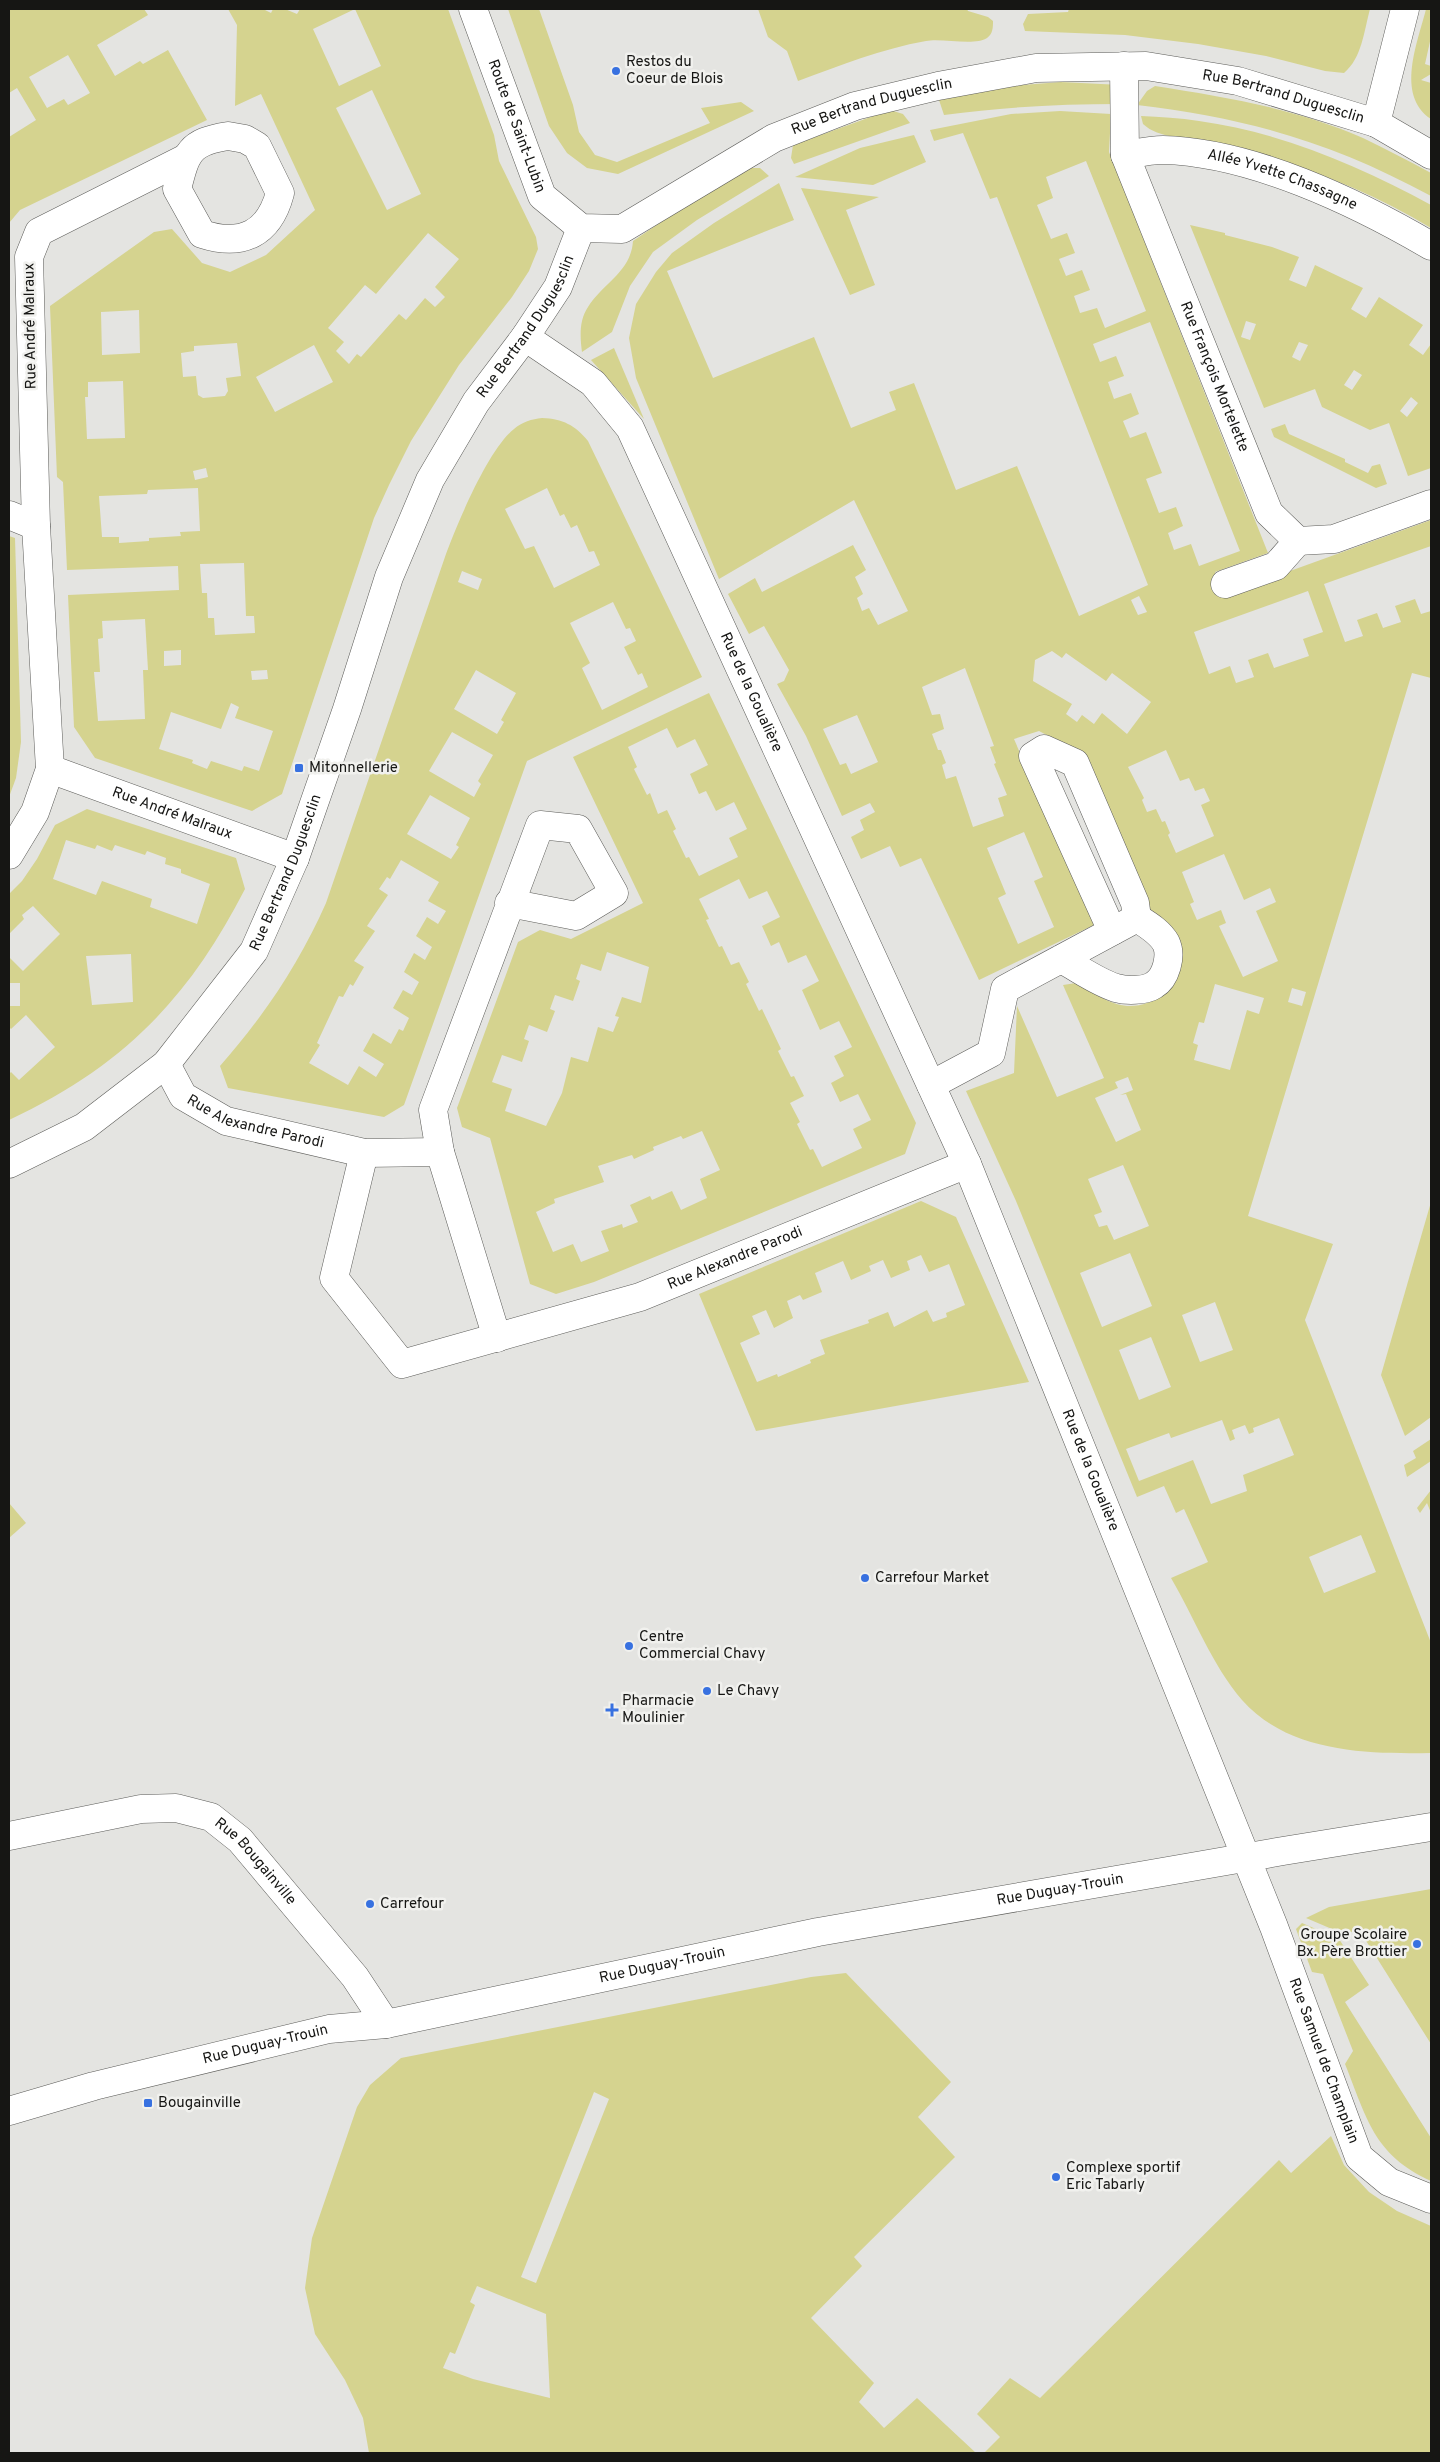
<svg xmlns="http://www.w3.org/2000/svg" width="1440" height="2462" font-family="Overpass,sans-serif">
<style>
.green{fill:#d5d38f;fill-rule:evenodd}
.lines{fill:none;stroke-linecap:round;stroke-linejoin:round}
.street-casing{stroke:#5d5d5a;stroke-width:29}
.secondary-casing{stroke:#5d5d5a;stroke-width:29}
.street{stroke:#fff;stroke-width:28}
.secondary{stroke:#fff;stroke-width:28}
.poi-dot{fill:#3871e0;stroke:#f1f1ee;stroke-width:2}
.labels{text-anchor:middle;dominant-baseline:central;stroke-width:5;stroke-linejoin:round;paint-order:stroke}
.poi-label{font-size:15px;fill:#161614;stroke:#f1f1ee;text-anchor:start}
.street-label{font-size:15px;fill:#161614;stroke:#f1f1ee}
</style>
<rect width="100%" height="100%" fill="#e4e4e1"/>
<g class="green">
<path d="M 9,9 L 144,9 L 148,15 L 97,45 L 115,76 L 140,61 L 143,64 L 168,50 L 207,120 L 20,210 L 9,223 L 9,137 L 36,120 L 17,88 L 9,93 ZM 68,55 L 90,93 L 68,105 L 64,99 L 47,108 L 29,77 Z"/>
<path d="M 228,9 L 263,9 L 271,13 L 273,9 L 285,9 L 297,14 L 300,9 L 448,9 L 494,135 L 499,161 L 536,237 L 538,249 L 529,271 L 512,297 L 459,365 L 411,441 L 389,485 L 374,518 L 282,794 L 252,811 L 95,758 L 74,727 L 68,595 L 179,590 L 178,566 L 67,570 L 63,482 L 57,477 L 50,306 L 154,232 L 172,229 L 202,263 L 230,272 L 266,255 L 315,210 L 261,94 L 235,106 L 237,25 ZM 355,9 L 381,66 L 339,86 L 313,29 ZM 372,90 L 421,194 L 387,210 L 336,108 ZM 428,233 L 459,259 L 435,287 L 445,297 L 435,307 L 425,298 L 406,320 L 399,314 L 361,357 L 357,354 L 349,364 L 336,351 L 344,342 L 328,328 L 365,285 L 376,294 ZM 139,310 L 140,353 L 102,355 L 101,312 ZM 237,343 L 241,376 L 226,378 L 228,391 L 225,396 L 203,398 L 198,395 L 196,376 L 183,377 L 181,353 L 194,351 L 194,346 ZM 314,345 L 333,382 L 275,412 L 256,377 ZM 123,381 L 125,438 L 87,439 L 85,397 L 88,397 L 88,382 ZM 206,468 L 208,477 L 195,480 L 193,471 ZM 198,488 L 200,531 L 180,532 L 181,536 L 149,538 L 149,541 L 119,543 L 119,537 L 102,537 L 99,496 L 147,494 L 148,490 ZM 244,563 L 246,616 L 254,616 L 255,633 L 215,635 L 214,618 L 208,618 L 207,593 L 202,593 L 200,564 ZM 145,619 L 148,670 L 143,670 L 145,719 L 98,721 L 94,672 L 100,672 L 98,639 L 103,638 L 102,621 ZM 181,650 L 181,665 L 164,666 L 164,651 ZM 267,670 L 268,679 L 252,680 L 251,671 ZM 231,703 L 239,707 L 235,718 L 273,731 L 259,771 L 244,766 L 242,771 L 211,761 L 207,769 L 192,763 L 193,760 L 159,749 L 171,712 L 221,729 Z"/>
<path d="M 508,9 L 539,9 L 573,105 L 579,132 L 595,155 L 617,162 L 710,123 L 701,108 L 741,102 L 754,111 L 618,174 L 587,168 L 567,153 L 549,126 Z"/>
<path d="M 758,9 L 967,9 L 968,11 L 988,17 L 993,21 C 993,27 993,34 987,38 C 975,46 942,38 926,41 C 881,49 841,65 798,81 L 787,51 L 768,37 Z"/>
<path d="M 1069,9 L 1370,9 C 1364,31 1362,58 1344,73 L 1325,71 L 1266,56 L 1198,44 L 1125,35 L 1025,31 L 1023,24 L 1028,14 L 1068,12 Z"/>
<path d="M 1426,9 L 1431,9 L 1431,37 L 1425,64 L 1431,66 L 1431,74 L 1421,80 L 1431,83 L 1431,119 C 1395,95 1418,42 1426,9 Z"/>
<path d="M 1061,82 L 1121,85 L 1120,104 C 1060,104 1003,107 944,115 L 939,100 L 998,87 Z"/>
<path d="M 1155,86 C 1225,97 1298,109 1363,138 C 1386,149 1409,161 1431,173 L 1431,196 C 1333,143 1248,118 1137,105 L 1147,91 Z"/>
<path d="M 890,110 L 903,114 L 910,123 L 794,164 L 791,158 L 793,145 Z"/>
<path d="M 1060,111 L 1111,114 L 1109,152 L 1268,553 L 1215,572 L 1224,595 L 1431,520 L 1431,546 L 1324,584 L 1345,642 L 1363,636 L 1357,620 L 1377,613 L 1383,628 L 1401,622 L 1395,606 L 1415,599 L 1421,614 L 1431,611 L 1430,657 L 1431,678 L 1412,673 L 1248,1216 L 1333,1244 L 1305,1320 L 1431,1643 L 1431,1753 C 1367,1754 1289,1753 1242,1700 C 1212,1665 1194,1617 1171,1578 L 1208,1562 L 1184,1509 L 1176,1513 L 1164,1486 L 1137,1497 L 1016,1201 L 966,1091 L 1014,1073 L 1017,1006 L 1057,1097 L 1104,1078 L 1063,985 L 1076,983 C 1111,1003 1130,1019 1168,991 L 1150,914 L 1062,743 L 1039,731 L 1014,739 L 1094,925 L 979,980 L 921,858 L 900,867 L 890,846 L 861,859 L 851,837 L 864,830 L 860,820 L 875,812 L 870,803 L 842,816 L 806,736 L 777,684 L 784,681 L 789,670 L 764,626 L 749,634 L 728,594 L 755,578 L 762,592 L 853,545 L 866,570 L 855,577 L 863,594 L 857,598 L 862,611 L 869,608 L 878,625 L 908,611 L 854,500 L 719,579 L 636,378 L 629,338 L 636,304 L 656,272 L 672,253 L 714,223 L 779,183 L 794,220 L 667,271 L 713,378 L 814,337 L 851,428 L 896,410 L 889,392 L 914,383 L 956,490 L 1017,466 L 1079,616 L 1148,585 L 997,197 L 990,199 L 963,133 L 934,141 L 930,130 L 1011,114 ZM 1086,161 L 1146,311 L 1105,328 L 1097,308 L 1080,313 L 1074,296 L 1090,290 L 1082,270 L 1066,276 L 1059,259 L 1075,253 L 1067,233 L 1051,239 L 1037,205 L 1053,198 L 1046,177 ZM 1150,322 L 1240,551 L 1199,566 L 1191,544 L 1174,550 L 1168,533 L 1183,526 L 1176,507 L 1159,513 L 1146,479 L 1162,473 L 1146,432 L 1130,438 L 1123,421 L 1139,414 L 1131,393 L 1114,399 L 1108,382 L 1124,376 L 1116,356 L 1100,362 L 1093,344 ZM 1308,591 L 1323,632 L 1303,639 L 1309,656 L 1274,668 L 1268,653 L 1248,660 L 1254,677 L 1236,683 L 1230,666 L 1209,674 L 1194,632 ZM 1139,596 L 1147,612 L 1138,615 L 1131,600 ZM 1052,651 L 1062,658 L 1066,653 L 1106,681 L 1112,673 L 1151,702 L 1127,734 L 1102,713 L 1094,724 L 1082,715 L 1077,722 L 1066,714 L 1072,704 L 1033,681 L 1035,660 ZM 965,668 L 994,746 L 990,747 L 996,763 L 994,764 L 1007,795 L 998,798 L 1004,816 L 973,827 L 956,776 L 946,779 L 942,765 L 946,763 L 941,750 L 938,750 L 932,734 L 944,729 L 940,714 L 932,715 L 922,687 ZM 857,715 L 878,762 L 851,774 L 846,763 L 840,765 L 823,729 ZM 1166,750 L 1180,781 L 1189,778 L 1195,791 L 1204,788 L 1210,801 L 1201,805 L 1214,836 L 1176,853 L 1168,835 L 1170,833 L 1165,821 L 1162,822 L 1156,809 L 1147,812 L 1142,800 L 1144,798 L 1128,767 ZM 1024,832 L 1043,877 L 1034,881 L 1054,927 L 1018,944 L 998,898 L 1006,894 L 987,848 ZM 1224,854 L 1244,900 L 1270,888 L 1276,902 L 1256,911 L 1278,961 L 1243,977 L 1219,926 L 1226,923 L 1221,910 L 1197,920 L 1190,904 L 1194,902 L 1182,872 ZM 1215,984 L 1264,998 L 1259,1014 L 1247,1010 L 1230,1070 L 1194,1060 L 1198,1045 L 1193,1043 L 1199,1022 L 1204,1023 ZM 1292,988 L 1306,992 L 1302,1006 L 1288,1002 ZM 1128,1077 L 1133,1090 L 1120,1095 L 1126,1094 L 1141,1130 L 1116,1142 L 1095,1098 L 1118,1088 L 1115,1082 ZM 1123,1165 L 1149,1226 L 1114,1240 L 1107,1225 L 1099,1227 L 1094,1215 L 1102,1212 L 1088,1179 ZM 1130,1253 L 1152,1306 L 1102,1327 L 1080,1273 ZM 1215,1302 L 1233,1350 L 1200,1362 L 1182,1315 ZM 1151,1337 L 1171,1387 L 1139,1400 L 1119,1350 ZM 1279,1418 L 1294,1455 L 1243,1475 L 1247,1491 L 1211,1504 L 1193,1460 L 1139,1481 L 1126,1449 L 1169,1433 L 1171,1438 L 1222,1420 L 1230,1441 L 1235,1439 L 1232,1430 L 1245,1425 L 1249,1434 L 1254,1432 L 1253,1428 ZM 1361,1535 L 1376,1572 L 1324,1593 L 1309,1557 Z"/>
<path d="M 1141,116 C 1160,117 1180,118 1199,121 C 1280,132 1360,166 1431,205 L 1431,228 C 1361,186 1287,159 1208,142 C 1187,137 1159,139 1143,124 Z"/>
<path d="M 914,135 L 926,162 L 873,185 L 795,177 L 860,148 Z"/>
<path d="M 749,168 L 760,168 L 769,176 L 697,220 L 653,252 L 630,286 L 612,332 L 582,352 C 580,337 579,320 588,307 C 603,283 631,272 633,241 L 711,188 Z"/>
<path d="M 801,188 L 879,197 L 846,210 L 875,285 L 850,295 Z"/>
<path d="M 1190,225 L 1225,233 L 1225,235 L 1272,247 L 1299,257 L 1289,280 L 1306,287 L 1315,265 L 1363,288 L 1351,309 L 1366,318 L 1379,297 L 1423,325 L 1409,345 L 1423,355 L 1431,344 L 1431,468 L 1408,476 L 1389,423 L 1370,430 L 1322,407 L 1315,389 L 1264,408 ZM 1246,321 L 1256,324 L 1250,340 L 1241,337 ZM 1299,342 L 1308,345 L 1300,361 L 1292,357 ZM 1354,370 L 1362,375 L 1352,390 L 1344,385 ZM 1411,397 L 1418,403 L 1407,417 L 1400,411 Z"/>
<path d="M 614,348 L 644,419 L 591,360 Z"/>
<path d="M 542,418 C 563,419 575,425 588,441 L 702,677 L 527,761 L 404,1105 L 384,1117 L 228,1088 L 220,1066 C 264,1016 299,964 326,903 L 446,554 C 458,522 488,450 514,429 C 522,422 532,419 542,418 ZM 547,488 L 560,516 L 564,514 L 571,528 L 577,525 L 589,552 L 594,551 L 600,565 L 554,588 L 534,546 L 525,549 L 505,509 ZM 462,571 L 482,579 L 478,590 L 458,582 ZM 613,602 L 626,629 L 630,628 L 636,641 L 624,647 L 638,675 L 642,673 L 648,687 L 602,710 L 582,668 L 590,663 L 570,623 ZM 476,670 L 516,693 L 501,720 L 504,722 L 497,734 L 454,709 ZM 452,732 L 493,755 L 478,781 L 481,784 L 474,797 L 429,771 ZM 430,795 L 470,818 L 456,845 L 459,847 L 451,859 L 407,834 ZM 401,860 L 439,882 L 428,901 L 446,911 L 438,924 L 427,917 L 416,936 L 432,947 L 425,960 L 414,953 L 404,972 L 419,982 L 412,995 L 403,990 L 393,1008 L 409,1018 L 403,1031 L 399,1029 L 391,1044 L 373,1033 L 363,1051 L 384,1064 L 376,1077 L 359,1066 L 348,1085 L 309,1063 L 320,1045 L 317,1043 L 339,996 L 343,997 L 350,984 L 353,986 L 364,967 L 354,961 L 375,931 L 367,926 L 388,895 L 379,889 L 387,877 L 390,879 Z"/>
<path d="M 1285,424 L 1289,434 L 1345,459 L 1345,462 L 1368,473 L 1372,466 L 1380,464 L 1387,484 L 1376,488 L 1274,437 L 1271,429 Z"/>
<path d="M 9,536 L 15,538 L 21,742 L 16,778 L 9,797 Z"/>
<path d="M 709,693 L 916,1123 L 905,1154 L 594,1282 L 556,1294 L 530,1284 L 490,1138 L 462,1127 L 457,1108 L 518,942 L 540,930 L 571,939 L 643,903 L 573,757 ZM 667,728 L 677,748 L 695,739 L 708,765 L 690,774 L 699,794 L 706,791 L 716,811 L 734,802 L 747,829 L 729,838 L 738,857 L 699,876 L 689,857 L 686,858 L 673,831 L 676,829 L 667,810 L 658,814 L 650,793 L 647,795 L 634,769 L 637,767 L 628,747 ZM 739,879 L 749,899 L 767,891 L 780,917 L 762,926 L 771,946 L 779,942 L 788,963 L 806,955 L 819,981 L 802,990 L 820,1030 L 839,1021 L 852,1047 L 834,1056 L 844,1076 L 831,1083 L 840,1102 L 858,1094 L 871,1120 L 853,1129 L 862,1148 L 822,1167 L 813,1149 L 810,1150 L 797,1124 L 800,1122 L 790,1103 L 804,1096 L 794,1076 L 791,1077 L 778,1051 L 781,1049 L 762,1009 L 759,1011 L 746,984 L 749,982 L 739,962 L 731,965 L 722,946 L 719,947 L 706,920 L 709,919 L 699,899 ZM 607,952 L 649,967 L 641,1003 L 622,997 L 615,1016 L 619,1017 L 613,1032 L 598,1027 L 588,1062 L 571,1057 L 562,1093 L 546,1126 L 505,1111 L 512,1089 L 492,1082 L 502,1055 L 522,1062 L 529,1041 L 524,1039 L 529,1025 L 547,1032 L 555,1011 L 550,1009 L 555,995 L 573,1001 L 580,981 L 576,979 L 581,964 L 601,971 ZM 702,1131 L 720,1170 L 700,1179 L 707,1198 L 681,1210 L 672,1191 L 652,1200 L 650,1196 L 630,1205 L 638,1222 L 623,1228 L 622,1224 L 601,1231 L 609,1251 L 581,1262 L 573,1244 L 553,1252 L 536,1212 L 555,1203 L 554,1199 L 604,1182 L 598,1166 L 632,1155 L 634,1159 L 654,1150 L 653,1147 L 681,1136 L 683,1139 Z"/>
<path d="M 87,809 L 236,858 L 245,889 C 188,1000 122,1067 9,1120 L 9,1074 L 11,1072 L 19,1080 L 55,1047 L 26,1015 L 11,1029 L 9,1027 L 9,1006 L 20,1006 L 20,983 L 9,983 L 9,957 L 23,971 L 60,934 L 33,906 L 22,915 L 24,919 L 9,934 L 9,894 L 22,881 L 37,859 L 55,825 ZM 66,840 L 95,849 L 97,845 L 112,851 L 115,845 L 145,855 L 147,851 L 166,858 L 165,864 L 181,869 L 181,873 L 210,884 L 197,924 L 150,907 L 152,899 L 102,881 L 96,895 L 53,879 ZM 131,954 L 133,1002 L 92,1005 L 86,956 Z"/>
<path d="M 921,1201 L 956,1217 L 1029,1382 L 756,1431 L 699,1294 ZM 921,1255 L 929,1272 L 949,1264 L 965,1305 L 946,1313 L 947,1317 L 933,1322 L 927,1310 L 894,1327 L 888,1312 L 868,1320 L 869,1323 L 820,1340 L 825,1354 L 810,1360 L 811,1363 L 778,1377 L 777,1374 L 757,1382 L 740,1343 L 760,1334 L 752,1316 L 766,1310 L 774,1328 L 793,1318 L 787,1301 L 800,1295 L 803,1300 L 822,1292 L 815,1273 L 843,1261 L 851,1280 L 871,1271 L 869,1266 L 883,1260 L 891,1278 L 910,1270 L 907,1261 Z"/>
<path d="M 1431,1202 L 1431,1417 L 1405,1436 L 1381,1375 Z"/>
<path d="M 1431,1439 L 1431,1461 L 1407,1477 L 1404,1465 L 1416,1458 L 1413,1451 Z"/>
<path d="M 1431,1490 L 1431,1513 L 1427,1503 L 1420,1513 L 1417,1508 Z"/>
<path d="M 9,1503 L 26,1523 L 9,1538 Z"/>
<path d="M 1431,1889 L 1431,2044 L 1358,1928 L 1346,1935 L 1306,1918 L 1329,1907 Z"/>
<path d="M 1302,1923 L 1339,1939 L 1369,1985 L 1345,2002 L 1431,2138 L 1431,2181 C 1374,2155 1367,2119 1345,2064 L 1353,2051 L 1323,1974 L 1312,1972 L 1296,1929 Z"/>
<path d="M 846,1973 L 951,2082 L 918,2117 L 955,2157 L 854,2257 L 862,2266 L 811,2318 L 874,2383 L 859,2402 L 884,2428 L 917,2398 L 976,2453 L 369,2453 L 363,2418 L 345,2380 L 315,2334 L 305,2288 L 312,2238 L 357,2107 L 370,2085 L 401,2058 L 811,1977 ZM 594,2092 L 609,2099 L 536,2283 L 521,2277 ZM 477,2286 L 546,2314 L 550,2398 L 473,2379 L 443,2368 L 450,2352 L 455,2354 L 475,2305 L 470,2302 Z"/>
<path d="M 1331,2136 L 1344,2165 L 1369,2192 L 1397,2211 L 1431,2226 L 1431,2453 L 984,2453 L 1000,2437 L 977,2414 L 1010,2378 L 1040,2398 L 1279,2160 L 1291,2173 Z"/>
</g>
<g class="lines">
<g class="street-casing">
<g id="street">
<path id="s1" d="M 1124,66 L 1125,155 L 1269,513 L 1298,541 L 1334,539 L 1431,504"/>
<path d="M 1376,123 L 1405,9"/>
<path d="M 228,136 L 245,139 L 257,146 L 280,193 C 269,234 242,247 202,234 L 177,189 C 186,153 189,142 228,136 Z"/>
<path id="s2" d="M 1125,155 C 1137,153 1150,150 1163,150 C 1251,152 1356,202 1431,246"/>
<path id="s3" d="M 525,337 L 593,383 L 630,428 L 967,1164 L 1274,1927 L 1359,2157 L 1389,2182 L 1431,2199"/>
<path d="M 9,515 L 36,526"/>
<path d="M 1225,584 L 1276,566 L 1298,541"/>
<path id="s4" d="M 50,769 L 295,858"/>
<path d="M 9,855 L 35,812 L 50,769 L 36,526 L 29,257 L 39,232 L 184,159"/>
<path d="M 1112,931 L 1033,756 L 1044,749 L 1075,763 L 1135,903 L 1137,918"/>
<path id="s5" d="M 166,1064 L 183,1096 L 226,1121 L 364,1153 L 440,1152 L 497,1338"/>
<path d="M 931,1085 L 991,1053 L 1005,989 L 1137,918 C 1148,925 1160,932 1166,943 C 1172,956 1166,978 1154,985 C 1145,991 1126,991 1116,988 C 1097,982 1078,968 1061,959"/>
<path d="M 440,1152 L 433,1110 L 540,825 L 578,829 L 614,893 L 576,916 L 509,903"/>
<path id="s6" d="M 364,1153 L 334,1278 L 402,1364 L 640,1297 L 967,1164"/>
<path id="s7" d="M 9,1164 L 84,1127 L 166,1064 L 254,951 L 295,858 L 347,709 L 389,577 L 430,480 L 476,402 L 525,337 L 558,287 L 581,228"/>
<path id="s8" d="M 9,1836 L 141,1809 L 176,1808 L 211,1817 L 240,1840 L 355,1977 L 386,2024"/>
</g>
</g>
<g class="secondary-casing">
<g id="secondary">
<path id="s9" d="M 473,9 L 542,196 L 581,228 L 622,229 L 774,138 L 855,106 L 938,86 L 1036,68 L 1146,66 L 1238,81 L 1376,123 L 1431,155"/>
<path id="s10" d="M 9,2111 L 94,2086 L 329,2029 L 386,2024 L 818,1932 L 1283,1851 L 1431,1827"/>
</g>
</g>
<use href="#street" class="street"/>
<use href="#secondary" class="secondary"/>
</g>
<g class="poi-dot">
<circle cx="616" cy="71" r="5"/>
<rect x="294" y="763" width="10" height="10" rx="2.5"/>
<circle cx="865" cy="1578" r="5"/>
<circle cx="629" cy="1646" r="5"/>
<circle cx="707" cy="1691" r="5"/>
<path d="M609.5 1702.5h5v5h5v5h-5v5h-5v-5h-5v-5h5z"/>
<circle cx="370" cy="1904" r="5"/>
<circle cx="1417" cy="1944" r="5"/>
<rect x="143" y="2098" width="10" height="10" rx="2.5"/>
<circle cx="1056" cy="2177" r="5"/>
</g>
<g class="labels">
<g class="poi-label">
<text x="626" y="62">Restos du<tspan x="626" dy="17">Coeur de Blois</tspan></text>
<text x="309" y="768">Mitonnellerie</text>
<text x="875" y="1578">Carrefour Market</text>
<text x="639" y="1637">Centre<tspan x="639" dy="17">Commercial Chavy</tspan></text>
<text x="717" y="1691">Le Chavy</text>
<text x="622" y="1701">Pharmacie<tspan x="622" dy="17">Moulinier</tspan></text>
<text x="380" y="1904">Carrefour</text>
<text x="1407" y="1935" text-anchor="end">Groupe Scolaire<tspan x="1407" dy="17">Bx. Père Brottier</tspan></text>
<text x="158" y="2103">Bougainville</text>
<text x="1066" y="2168">Complexe sportif<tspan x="1066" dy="17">Eric Tabarly</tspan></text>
</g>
<g class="street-label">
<text stroke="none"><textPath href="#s9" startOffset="991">Rue Bertrand Duguesclin</textPath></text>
<text stroke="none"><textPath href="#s9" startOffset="571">Rue Bertrand Duguesclin</textPath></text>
<text stroke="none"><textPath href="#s9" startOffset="125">Route de Saint-Lubin</textPath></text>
<text stroke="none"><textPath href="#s2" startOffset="162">Allée Yvette Chassagne</textPath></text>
<text stroke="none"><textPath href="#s7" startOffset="1015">Rue Bertrand Duguesclin</textPath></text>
<text transform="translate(31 326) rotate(-91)">Rue André Malraux</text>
<text stroke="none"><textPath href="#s1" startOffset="328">Rue François Mortelette</textPath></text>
<text stroke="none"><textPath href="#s3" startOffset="431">Rue de la Goualière</textPath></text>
<text stroke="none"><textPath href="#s4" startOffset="130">Rue André Malraux</textPath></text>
<text stroke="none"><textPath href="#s7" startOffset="415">Rue Bertrand Duguesclin</textPath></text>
<text stroke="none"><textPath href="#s5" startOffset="114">Rue Alexandre Parodi</textPath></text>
<text stroke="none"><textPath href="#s6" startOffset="588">Rue Alexandre Parodi</textPath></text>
<text stroke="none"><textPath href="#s3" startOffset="1280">Rue de la Goualière</textPath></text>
<text stroke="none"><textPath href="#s8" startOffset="269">Rue Bougainville</textPath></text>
<text stroke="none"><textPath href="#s10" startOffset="1075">Rue Duguay-Trouin</textPath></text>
<text stroke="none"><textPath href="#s10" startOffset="670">Rue Duguay-Trouin</textPath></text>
<text stroke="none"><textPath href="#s10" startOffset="265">Rue Duguay-Trouin</textPath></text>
<text stroke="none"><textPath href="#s3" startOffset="1915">Rue Samuel de Champlain</textPath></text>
</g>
</g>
<rect width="1440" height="2462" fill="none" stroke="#161614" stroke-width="20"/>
</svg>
